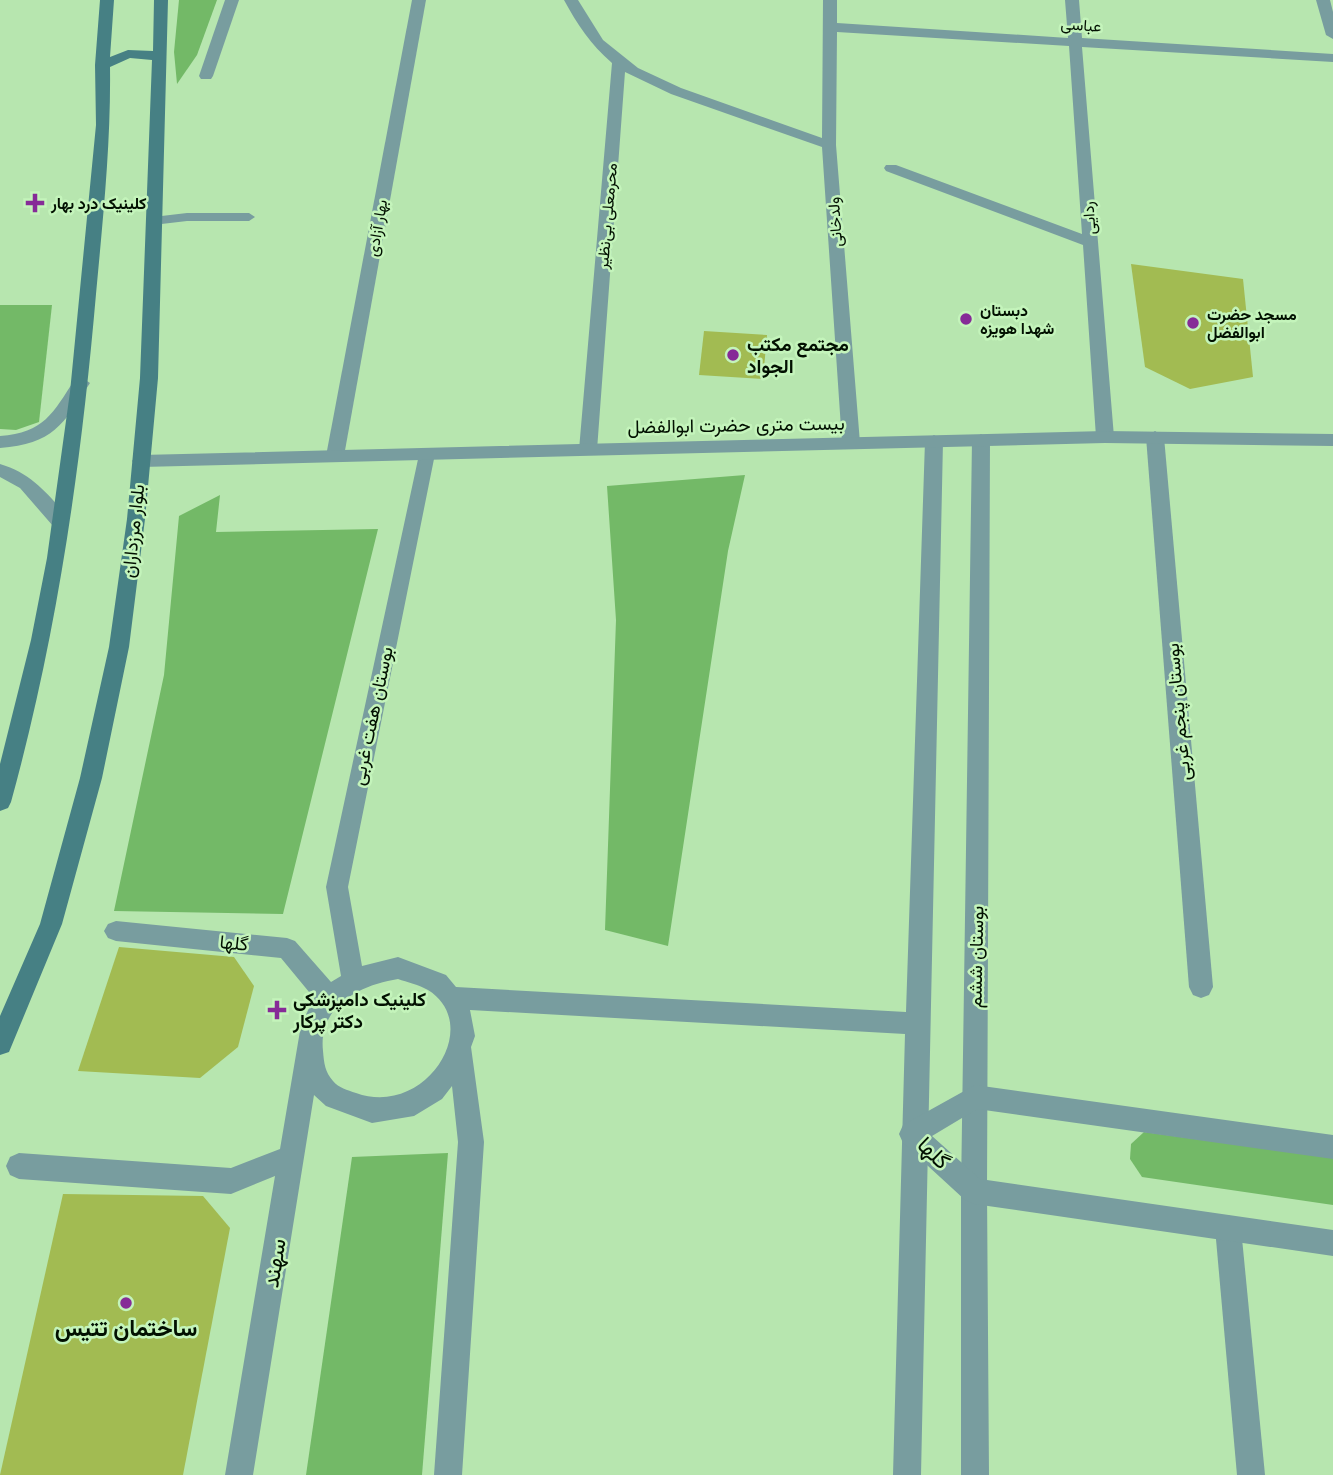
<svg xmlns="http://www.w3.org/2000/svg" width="1333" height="1475" font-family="'DM Sans',Vazirmatn,sans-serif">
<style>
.green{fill:#73b967}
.building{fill:#a2bb52}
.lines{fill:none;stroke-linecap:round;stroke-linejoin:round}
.service{fill:#789d9f;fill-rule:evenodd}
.minor{fill:#789d9f;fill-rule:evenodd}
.tertiary{fill:#789d9f;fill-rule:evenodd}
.secondary{fill:#468084;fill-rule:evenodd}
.poi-dot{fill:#862b97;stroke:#c4f4bb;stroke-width:2.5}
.labels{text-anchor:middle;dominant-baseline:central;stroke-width:5;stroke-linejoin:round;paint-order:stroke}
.far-street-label{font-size:16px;fill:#021001;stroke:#c4f4bb}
.far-poi-label{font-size:16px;font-weight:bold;fill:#021001;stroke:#c4f4bb;text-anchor:start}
.poi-label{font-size:19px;font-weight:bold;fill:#021001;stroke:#c4f4bb;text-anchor:start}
.street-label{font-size:19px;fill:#021001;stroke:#c4f4bb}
.near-street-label{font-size:23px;fill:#021001;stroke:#c4f4bb}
.near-poi-label{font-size:23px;font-weight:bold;fill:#021001;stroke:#c4f4bb}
</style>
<rect width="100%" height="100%" fill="#b7e6af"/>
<g class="green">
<path d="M 179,0 L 217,0 L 197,55 L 177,84 L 174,52 Z"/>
<path d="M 0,305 L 52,305 L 39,422 L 16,430 L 0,429 Z"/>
<path d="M 745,475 L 728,551 L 668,946 L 605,930 L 616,620 L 607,486 Z"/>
<path d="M 220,495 L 216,532 L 378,529 L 283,914 L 114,911 L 164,675 L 179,516 Z"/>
<path d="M 1144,1132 L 1333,1158 L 1333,1205 L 1142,1177 L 1130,1159 L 1131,1144 Z"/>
<path d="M 448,1153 L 422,1475 L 306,1475 L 352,1157 Z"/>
</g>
<g class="building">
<path d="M 1131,264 L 1243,279 L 1253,377 L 1190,389 L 1145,367 Z"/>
<path d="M 704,331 L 767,335 L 763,379 L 699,375 Z"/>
<path d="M 119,947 L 234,957 L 254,986 L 238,1047 L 200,1078 L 78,1071 Z"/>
<path d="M 63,1194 L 203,1196 L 230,1228 L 183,1475 L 0,1475 Z"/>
</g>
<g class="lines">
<path class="service" d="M 187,213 L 249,213 L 255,217 L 249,221 L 187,221 L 153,225 L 147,221 L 153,217 Z"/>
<g class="minor">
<path d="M 225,0 L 239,0 L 213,76 L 211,79 L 201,79 L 199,76 Z"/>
<path d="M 412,0 L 426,0 L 344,456 L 341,460 L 329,460 L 326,456 Z"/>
<path d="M 564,0 L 578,0 L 603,40 L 638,68 L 681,88 L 822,138 L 823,0 L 837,0 L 837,23 L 1068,38 L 1065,0 L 1079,0 L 1082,38 L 1333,54 L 1333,62 L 1082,47 L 1114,437 L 1105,443 L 1096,437 L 1083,245 L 886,171 L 884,168 L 886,165 L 896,165 L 1082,234 L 1069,46 L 837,32 L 836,145 L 860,443 L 851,449 L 842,443 L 822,147 L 671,94 L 625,72 L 597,450 L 594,454 L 582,454 L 579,450 L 612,63 C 591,45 577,24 564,0 Z"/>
<path d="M 1316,0 L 1330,0 L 1333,12 L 1333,39 L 1326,35 Z"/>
<path d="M 1155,431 L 1164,437 L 1213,987 L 1209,995 L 1201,998 L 1193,995 L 1189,987 L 1146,437 Z"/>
<path d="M 981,434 L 990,440 L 987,1191 L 989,1475 L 961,1475 L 961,1191 L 972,440 Z"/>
<path d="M 934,435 L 943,441 L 921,1475 L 893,1475 L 905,1034 L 470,1010 L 475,1036 L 471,1047 L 484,1142 L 462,1475 L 434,1475 L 458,1142 L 452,1086 L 442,1099 L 414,1116 L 372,1123 L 326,1106 L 314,1095 L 253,1475 L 225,1475 L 275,1176 L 231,1194 L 19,1179 L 10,1175 L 6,1166 L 10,1157 L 19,1153 L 231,1168 L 280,1149 L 301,1025 L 314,998 L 281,958 L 116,941 L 108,938 L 104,931 L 108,924 L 116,921 L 287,938 L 295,941 L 331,982 L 341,976 L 326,887 L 420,450 L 432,450 L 435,454 L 348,887 L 362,966 L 398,957 L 446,975 L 456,987 L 906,1012 L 925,441 ZM 398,979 C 407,982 419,985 428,990 C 484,1025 426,1118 356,1093 C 347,1090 339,1088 333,1081 C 325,1072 324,1063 323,1051 C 318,1006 360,985 398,979 Z"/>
<path d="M 1228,1215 L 1237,1219 L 1241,1228 L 1265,1475 L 1237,1475 L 1215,1228 L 1219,1219 Z"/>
</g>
<g class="tertiary">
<path d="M 81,377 L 90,383 C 63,425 53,444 0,448 L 0,436 C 44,433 53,413 75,379 Z"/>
<path d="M 1105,431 L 1333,434 L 1333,446 L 1105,443 L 141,467 L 135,465 L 132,461 L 135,457 L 141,455 Z"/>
<path d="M 0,464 C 31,473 47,493 67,516 L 69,521 L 67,526 L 53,526 L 20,488 L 0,477 Z"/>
<path d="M 975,1085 L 1333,1135 L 1333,1159 L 977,1109 L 932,1136 L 980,1179 L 1333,1230 L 1333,1256 L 974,1204 L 965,1200 L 903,1143 L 899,1134 L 903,1125 Z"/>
</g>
<path class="secondary" d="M 100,0 L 114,0 L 110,57 L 128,50 L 153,51 L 154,0 L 168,0 L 158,378 L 145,519 L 129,647 L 102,778 L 62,924 L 9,1052 L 0,1055 L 0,1016 L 40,924 L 80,778 L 109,647 L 127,519 L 140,378 L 152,60 L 130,58 L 110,67 C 111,143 103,218 96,294 C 81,467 57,635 11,802 L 8,808 L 0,811 L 0,764 L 31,640 L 47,558 L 70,392 L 96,125 L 95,65 Z"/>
</g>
<g class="poi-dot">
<path d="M31.5 192.5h7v7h7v7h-7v7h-7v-7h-7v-7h7z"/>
<circle cx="966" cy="319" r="7"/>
<circle cx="1193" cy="323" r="7"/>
<circle cx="733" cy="355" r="7"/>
<path d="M273.5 999.5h7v7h7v7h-7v7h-7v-7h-7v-7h7z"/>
<circle cx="126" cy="1303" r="7"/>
</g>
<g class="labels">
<g class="far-street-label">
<text transform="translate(1081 25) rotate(4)">عباسی</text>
<text transform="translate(607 216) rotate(-85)">محرمعلی بی‌نظیر</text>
<text transform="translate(1089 218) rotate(-94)">ردایی</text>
<text transform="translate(835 222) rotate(-94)">ولدخانی</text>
<text transform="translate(377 228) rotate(-80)">بهار آزادی</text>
</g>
<g class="far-poi-label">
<text x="51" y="203">کلینیک درد بهار</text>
<text x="980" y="310">دبستان<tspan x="980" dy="18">شهدا هویزه</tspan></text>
<text x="1207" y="314">مسجد حضرت<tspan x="1207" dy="18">ابوالفضل</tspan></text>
</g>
<g class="poi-label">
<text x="747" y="344">مجتمع مکتب<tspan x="747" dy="22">الجواد</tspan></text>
<text x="293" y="999">کلینیک دامپزشکی<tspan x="293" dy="22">دکتر پرکار</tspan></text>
</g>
<g class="street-label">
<text transform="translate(736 425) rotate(-1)">بیست متری حضرت ابوالفضل</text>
<text transform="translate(133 531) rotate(-84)">بلوار مرزداران</text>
<text transform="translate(1178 712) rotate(-95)">بوستان پنجم غربی</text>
<text transform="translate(372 716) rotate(-78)">بوستان هفت غربی</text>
<text transform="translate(234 943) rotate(6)">گلها</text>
<text transform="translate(976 957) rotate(-89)">بوستان ششم</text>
</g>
<g class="near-street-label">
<text transform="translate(934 1153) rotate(44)">گلها</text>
<text transform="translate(274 1263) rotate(-81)">سهند</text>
</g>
<g class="near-poi-label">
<text x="126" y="1328">ساختمان تتیس</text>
</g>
</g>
</svg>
